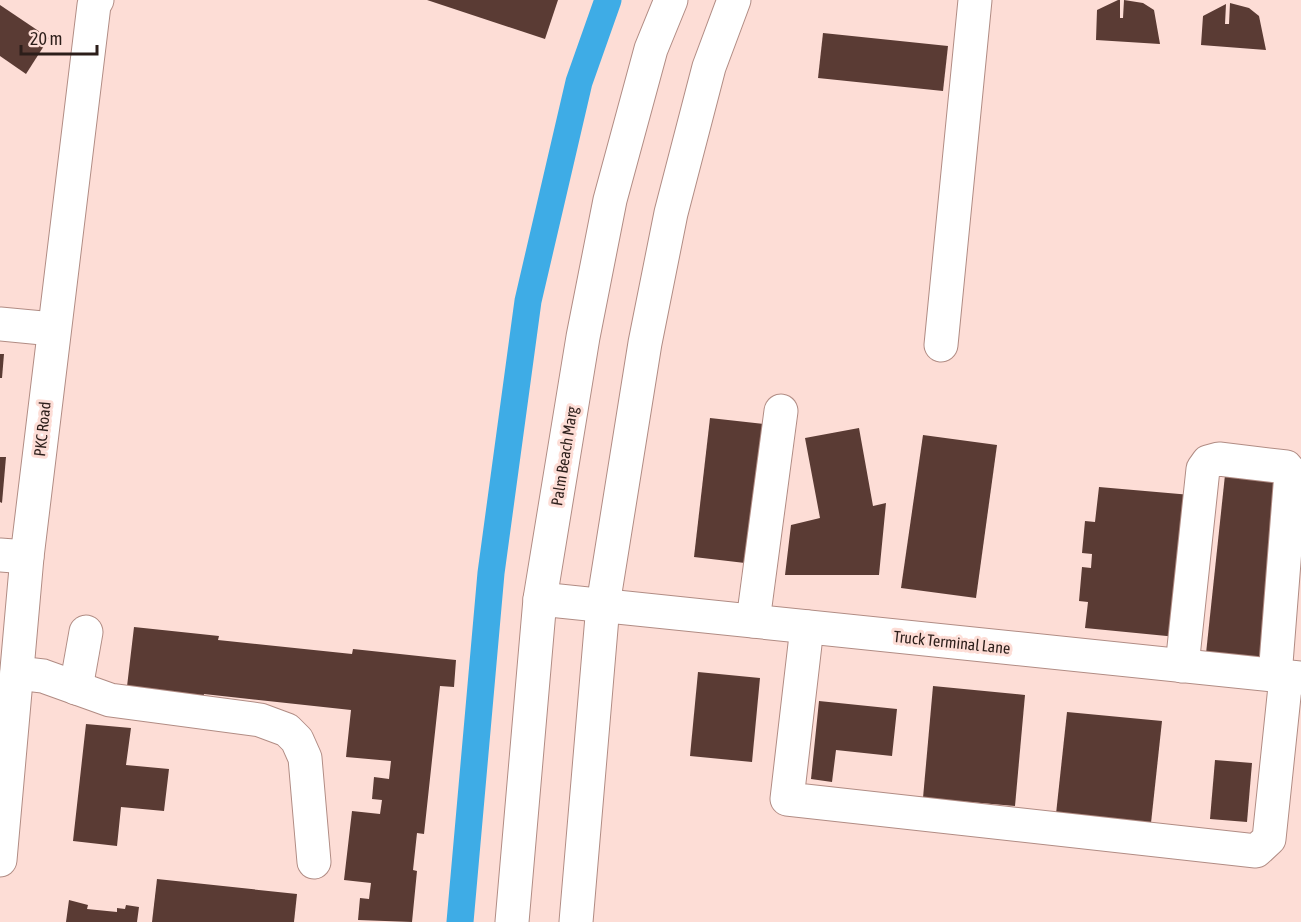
<svg xmlns="http://www.w3.org/2000/svg" width="1301" height="922" font-family="'Asap Condensed',sans-serif">
<style>
.lines{fill:none;stroke-linecap:round;stroke-linejoin:round}
.canal{stroke:#3eace6;stroke-width:27}
.building{fill:#5a3b34}
.minor-casing{stroke:#b18c84;stroke-width:35}
.major-casing{stroke:#b18c84;stroke-width:35}
.minor{stroke:#fff;stroke-width:33}
.major{stroke:#fff;stroke-width:33}
.labels{text-anchor:middle;dominant-baseline:central;stroke-width:6;stroke-linejoin:round;paint-order:stroke}
.street-label{font-size:16px;fill:#2c1e1a;stroke:#fdddd6}
</style>
<rect width="100%" height="100%" fill="#fdddd6"/>
<g class="lines">
<path class="canal" d="M 460,922 L 491,573 L 528,301 L 579,82 L 608,0"/>
</g>
<g class="building">
<path d="M 427,0 L 558,0 L 545,39 Z"/>
<path d="M 1118,0 L 1120,0 L 1120,18 L 1123,18 L 1124,0 L 1143,3 L 1154,10 L 1160,44 L 1096,40 L 1097,10 Z"/>
<path d="M 1230,3 L 1249,8 L 1259,16 L 1266,50 L 1201,45 L 1203,16 L 1226,4 L 1225,24 L 1229,24 Z"/>
<path d="M 0,5 L 49,38 L 26,74 L 0,56 Z"/>
<path d="M 823,33 L 948,46 L 943,91 L 818,78 Z"/>
<path d="M 0,354 L 4,354 L 2,378 L 0,378 Z"/>
<path d="M 710,418 L 765,424 L 745,563 L 694,557 Z"/>
<path d="M 859,428 L 873,506 L 886,503 L 879,575 L 785,575 L 791,525 L 820,518 L 805,438 Z"/>
<path d="M 923,435 L 997,445 L 976,598 L 901,588 Z"/>
<path d="M 0,457 L 6,457 L 2,503 L 0,502 Z"/>
<path d="M 1225,475 L 1280,481 L 1260,669 L 1205,663 Z"/>
<path d="M 1099,487 L 1191,495 L 1177,637 L 1085,628 L 1088,602 L 1079,601 L 1082,567 L 1091,568 L 1092,554 L 1082,553 L 1085,521 L 1095,522 Z"/>
<path d="M 134,627 L 219,636 L 218,640 L 352,654 L 353,649 L 456,660 L 454,687 L 440,686 L 424,834 L 417,833 L 413,870 L 417,871 L 412,922 L 358,920 L 360,898 L 369,899 L 371,883 L 344,880 L 352,811 L 380,814 L 382,800 L 372,799 L 374,777 L 389,779 L 391,761 L 346,757 L 351,710 L 204,694 L 202,703 L 126,695 Z"/>
<path d="M 698,672 L 760,678 L 752,762 L 690,756 Z"/>
<path d="M 933,686 L 1025,695 L 1015,806 L 923,798 Z"/>
<path d="M 819,701 L 897,709 L 892,756 L 836,750 L 832,782 L 811,779 Z"/>
<path d="M 1067,712 L 1162,721 L 1151,823 L 1056,814 Z"/>
<path d="M 86,724 L 131,728 L 126,765 L 169,769 L 164,811 L 121,807 L 117,846 L 73,841 Z"/>
<path d="M 1215,760 L 1252,763 L 1247,822 L 1210,819 Z"/>
<path d="M 157,879 L 297,894 L 294,922 L 152,922 Z"/>
<path d="M 69,900 L 88,905 L 87,909 L 117,912 L 117,908 L 125,909 L 126,905 L 139,907 L 137,922 L 66,922 Z"/>
</g>
<g class="lines">
<g class="minor-casing">
<g id="minor">
<path d="M 0,324 L 53,329"/>
<path d="M 941,345 L 975,0"/>
<path d="M 0,555 L 27,557"/>
<path d="M 540,599 L 1301,678"/>
<path d="M 753,621 L 781,411"/>
<path d="M 807,627 L 787,799 L 1256,851 L 1269,839 L 1286,677"/>
<path d="M 1182,666 L 1203,469 L 1208,462 L 1219,459 L 1286,467 L 1291,473 L 1275,676"/>
<path d="M 17,673 L 43,676 L 110,700 L 260,720 L 287,730 L 297,740 L 305,758 L 314,862"/>
<path d="M 76,688 L 86,632"/>
<path d="M 0,860 L 27,557 L 94,5 L 97,0"/>
</g>
</g>
<g class="major-casing">
<g id="major">
<path d="M 512,922 L 540,599 L 583,337 L 610,200 L 651,49 L 671,0"/>
<path d="M 576,922 L 603,605 L 645,343 L 671,213 L 709,67 L 734,0"/>
</g>
</g>
<use href="#minor" class="minor"/>
<use href="#major" class="major"/>
</g>
<g class="labels">
<g class="street-label">
<text transform="translate(42 429) rotate(-84)">PKC Road</text>
<text transform="translate(564 456) rotate(-81)">Palm Beach Marg</text>
<text transform="translate(952 642) rotate(6)">Truck Terminal Lane</text>
</g>
</g>
<path d="M21 45v9h76v-9" fill="none" stroke="#2c1e1a" stroke-width="3"/>
<text x="30" y="45" font-size="18" fill="#2c1e1a" stroke="#fdddd6" stroke-width="4.5" paint-order="stroke">20 m</text>
</svg>
